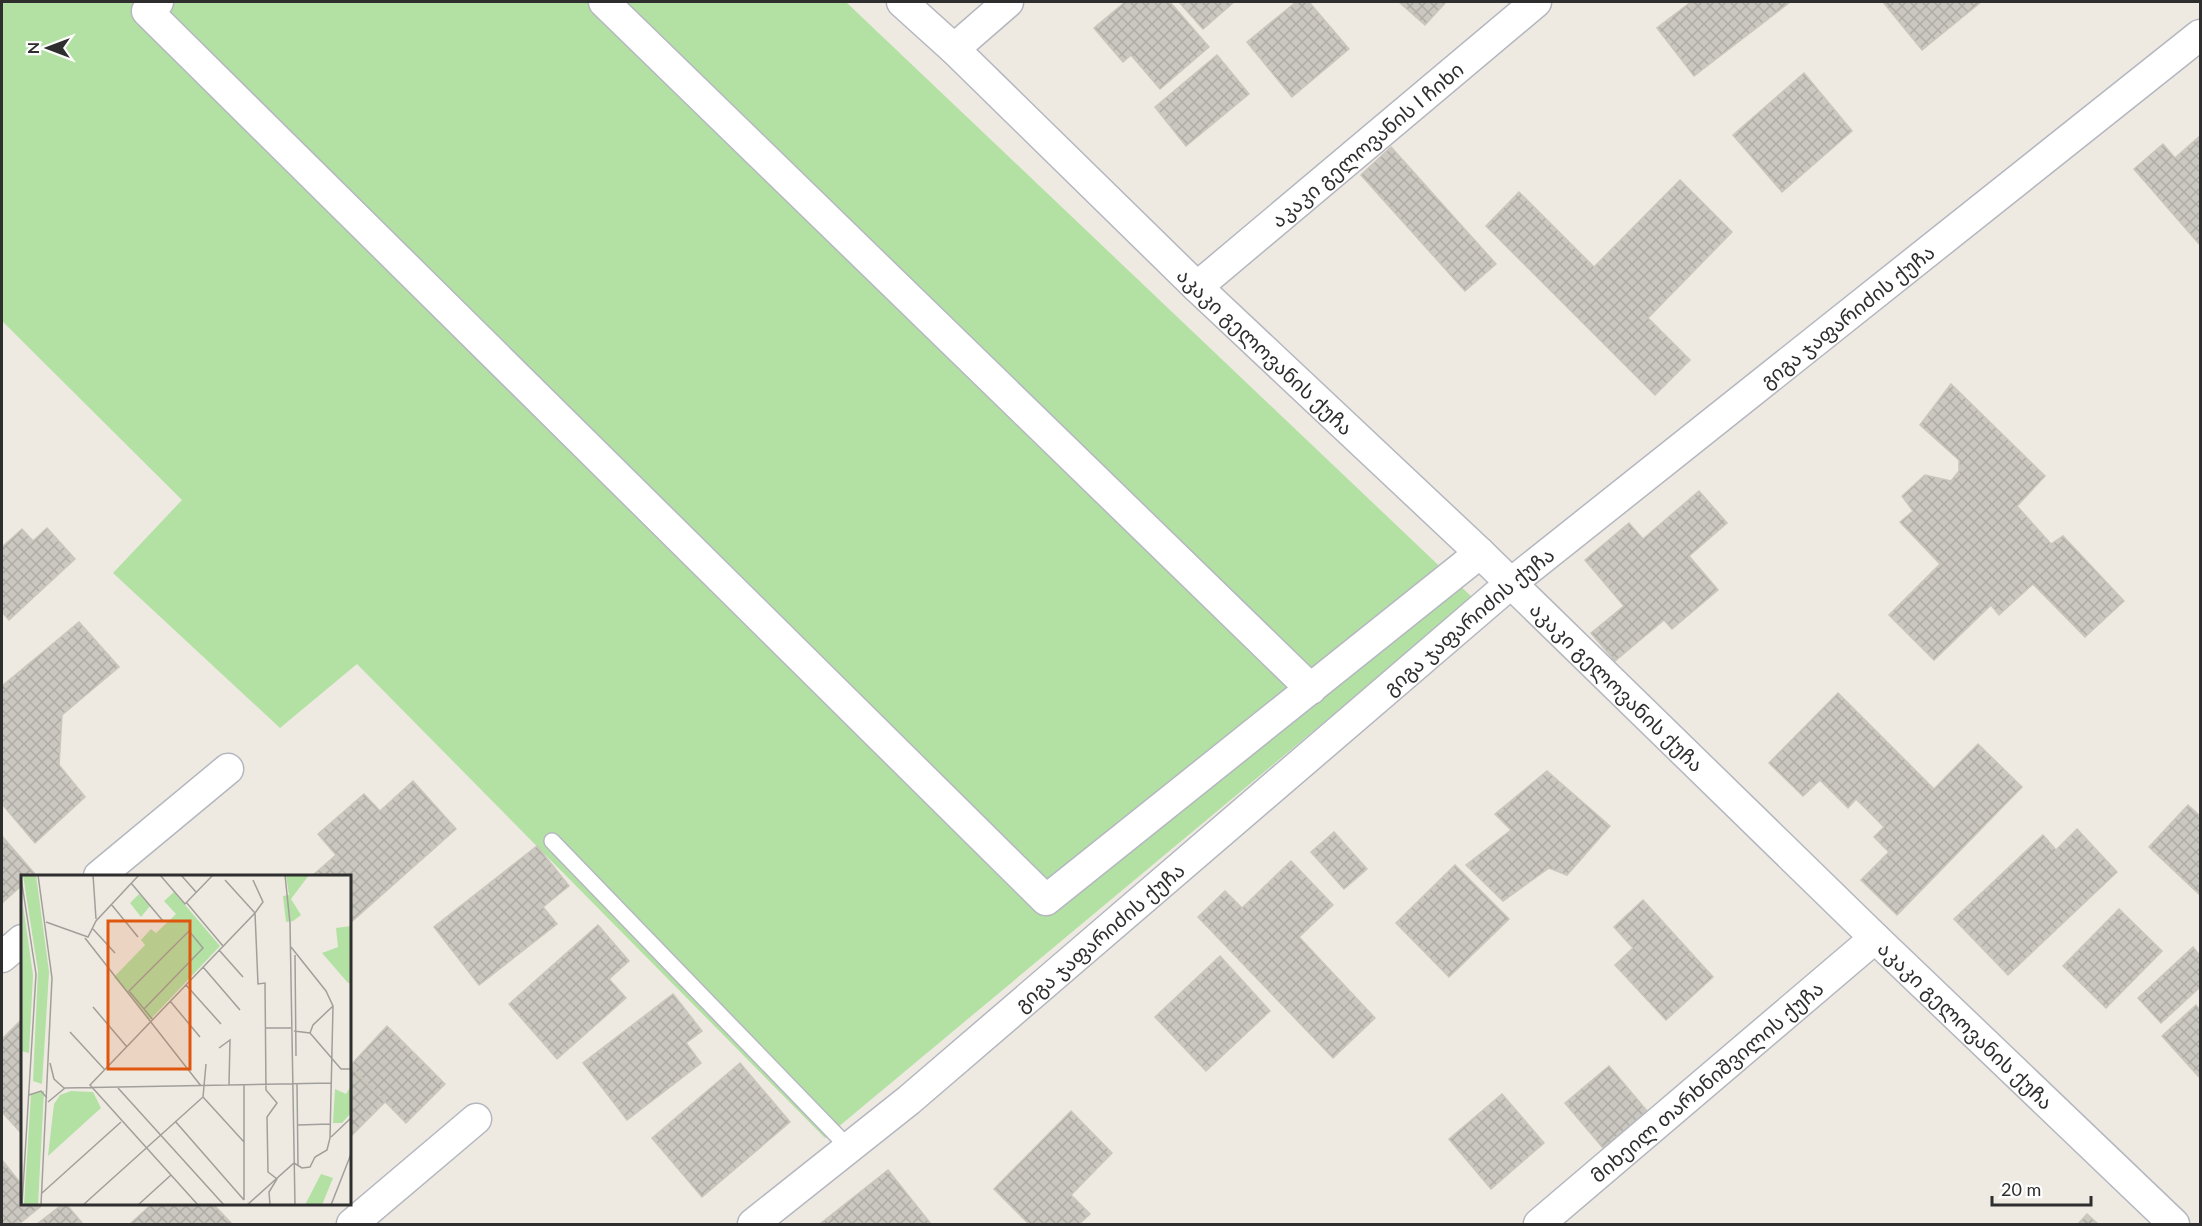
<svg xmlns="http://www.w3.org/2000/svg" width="2202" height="1226" font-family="Lato,'Noto Sans Georgian',sans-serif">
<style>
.grass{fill:#b3e0a3}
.building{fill:url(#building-cross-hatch);stroke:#cac6bb;stroke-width:1.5}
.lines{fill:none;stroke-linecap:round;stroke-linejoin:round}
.service-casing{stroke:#b5b7c0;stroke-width:18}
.minor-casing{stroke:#b5b7c0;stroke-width:33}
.service{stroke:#fff;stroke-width:15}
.minor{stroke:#fff;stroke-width:30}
.labels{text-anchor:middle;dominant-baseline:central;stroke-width:5;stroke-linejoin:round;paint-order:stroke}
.street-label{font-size:20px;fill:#2e2e2e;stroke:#fff}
.inset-road{fill:none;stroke:#a19f9a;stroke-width:1.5}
.view{fill:#df570e;fill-opacity:0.15;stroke:#df570e;stroke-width:3}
.inset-edge{fill:none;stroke:#2e2e2e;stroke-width:3}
</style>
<defs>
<pattern id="building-cross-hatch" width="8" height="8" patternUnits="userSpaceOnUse" patternTransform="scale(1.5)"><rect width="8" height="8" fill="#cac8c0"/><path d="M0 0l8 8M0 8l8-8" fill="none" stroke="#aeaca5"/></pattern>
</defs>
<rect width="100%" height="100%" fill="#eeeae2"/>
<path class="grass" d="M 2,2 L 846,2 L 1473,598 L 825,1138 L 357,664 L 280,728 L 113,573 L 182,500 L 2,321 Z"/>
<g class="building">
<path d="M 1125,2 L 1170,2 L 1209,47 L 1160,89 L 1131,55 L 1123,62 L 1094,28 Z"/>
<path d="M 1179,2 L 1234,2 L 1203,29 Z"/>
<path d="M 1296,2 L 1309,2 L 1349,49 L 1292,97 L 1247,42 Z"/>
<path d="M 1399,2 L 1446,2 L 1425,25 Z"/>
<path d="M 1691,2 L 1790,2 L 1694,76 L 1657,28 Z"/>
<path d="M 1883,2 L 1981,2 L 1922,50 Z"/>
<path d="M 1217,55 L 1249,94 L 1186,146 L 1155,107 Z"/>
<path d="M 1804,73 L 1852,131 L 1782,192 L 1733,135 Z"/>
<path d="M 2200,136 L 2200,245 L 2134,169 L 2163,144 L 2175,158 Z"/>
<path d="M 1391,147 L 1496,264 L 1465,291 L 1361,175 Z"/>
<path d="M 1680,180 L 1732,232 L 1648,318 L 1690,360 L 1655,395 L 1486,226 L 1519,192 L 1594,267 Z"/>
<path d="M 1951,384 L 2045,476 L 2017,506 L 2051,544 L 2063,536 L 2124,601 L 2085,637 L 2033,584 L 1999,615 L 1991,605 L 1934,660 L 1889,615 L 1940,564 L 1900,522 L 1913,511 L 1902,496 L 1925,475 L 1951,481 L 1959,471 L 1959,460 L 1920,425 Z"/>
<path d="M 1699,491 L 1727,523 L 1689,556 L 1718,590 L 1672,629 L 1664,620 L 1615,661 L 1591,633 L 1624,606 L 1585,560 L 1629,523 L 1643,539 Z"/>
<path d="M 47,528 L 75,559 L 9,620 L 2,612 L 2,547 L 22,529 L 33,541 Z"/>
<path d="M 79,622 L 119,667 L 62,715 L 59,765 L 85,797 L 35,843 L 2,804 L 2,686 Z"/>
<path d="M 1838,693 L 1934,789 L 1978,744 L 2022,787 L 1897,915 L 1861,880 L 1889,852 L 1874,837 L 1884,827 L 1856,799 L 1848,808 L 1820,780 L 1803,796 L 1769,763 Z"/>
<path d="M 1547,771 L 1610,826 L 1567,875 L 1549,868 L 1503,901 L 1466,865 L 1511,830 L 1495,814 Z"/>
<path d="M 413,781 L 456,829 L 350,923 L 350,876 L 312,876 L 336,855 L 318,834 L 364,794 L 380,811 Z"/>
<path d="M 2188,805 L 2200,816 L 2200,895 L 2149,847 Z"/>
<path d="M 2077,829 L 2117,872 L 2008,975 L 1954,919 L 2043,835 L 2056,850 Z"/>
<path d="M 1334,832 L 1367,869 L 1344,889 L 1311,852 Z"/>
<path d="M 2,836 L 35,874 L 32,876 L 22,876 L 22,885 L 2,903 Z"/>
<path d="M 537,846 L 569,886 L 543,907 L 557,924 L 479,985 L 434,927 Z"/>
<path d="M 1291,861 L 1333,905 L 1299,937 L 1375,1018 L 1333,1058 L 1198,917 L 1225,891 L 1242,908 Z"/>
<path d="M 1455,865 L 1509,919 L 1449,977 L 1396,923 Z"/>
<path d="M 1643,900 L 1713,977 L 1666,1020 L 1615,965 L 1633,948 L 1614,927 Z"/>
<path d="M 2119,909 L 2162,951 L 2106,1008 L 2063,966 Z"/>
<path d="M 598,925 L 629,961 L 609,979 L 626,998 L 557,1059 L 509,1004 Z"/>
<path d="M 2193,947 L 2200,956 L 2200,987 L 2161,1023 L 2138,998 Z"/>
<path d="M 1220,956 L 1270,1011 L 1206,1071 L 1155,1017 Z"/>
<path d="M 673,994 L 702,1031 L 686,1043 L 701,1063 L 627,1120 L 583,1063 Z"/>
<path d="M 2196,1005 L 2200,1010 L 2200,1078 L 2162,1036 Z"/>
<path d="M 22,1019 L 22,1134 L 2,1112 L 2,1039 Z"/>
<path d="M 387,1026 L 445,1084 L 406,1123 L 350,1066 Z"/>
<path d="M 740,1063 L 790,1122 L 702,1197 L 652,1138 Z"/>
<path d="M 350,1066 L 385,1102 L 350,1137 Z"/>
<path d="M 1609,1066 L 1647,1111 L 1603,1148 L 1565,1103 Z"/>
<path d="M 1502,1094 L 1544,1143 L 1491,1189 L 1449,1139 Z"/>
<path d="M 1071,1111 L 1112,1153 L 1071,1195 L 1090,1214 L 1079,1224 L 1029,1224 L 994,1189 Z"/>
<path d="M 2,1160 L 22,1185 L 22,1204 L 38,1204 L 41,1206 L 19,1224 L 2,1224 Z"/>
<path d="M 888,1170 L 931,1224 L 820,1224 Z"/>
<path d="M 63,1204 L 66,1204 L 83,1224 L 37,1224 Z"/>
<path d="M 152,1204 L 213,1204 L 232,1224 L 130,1224 Z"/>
<path d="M 2087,1214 L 2098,1224 L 2078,1224 Z"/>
</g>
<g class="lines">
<g class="service-casing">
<path id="service" d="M 552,841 L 849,1148"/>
</g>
<g class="minor-casing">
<g id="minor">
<path d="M 158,2 L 147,11 L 1046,900 L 1480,553"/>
<path d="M 604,2 L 1311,689"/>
<path id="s1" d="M 902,2 L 954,49 L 1197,287 L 1480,553 L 1875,938 L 2174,1224"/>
<path d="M 954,49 L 1008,2"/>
<path id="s2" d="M 1197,287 L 1536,2"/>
<path d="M 99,876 L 228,769"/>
<path d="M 2,957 L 22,940"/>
<path d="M 352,1224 L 476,1119"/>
<path id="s3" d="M 753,1224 L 909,1100 L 1510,584 L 2200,35"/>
<path id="s4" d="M 1539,1224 L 1875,938"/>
</g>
</g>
<use href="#service" class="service"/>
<use href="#minor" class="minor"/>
</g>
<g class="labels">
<g class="street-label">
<text stroke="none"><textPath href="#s2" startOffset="222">აკაკი გელოვანის I ჩიხი</textPath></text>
<text stroke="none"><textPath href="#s3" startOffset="1422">გიგა ჯაფარიძის ქუჩა</textPath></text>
<text stroke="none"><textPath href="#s1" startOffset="504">აკაკი გელოვანის ქუჩა</textPath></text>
<text stroke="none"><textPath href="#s3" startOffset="936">გიგა ჯაფარიძის ქუჩა</textPath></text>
<text stroke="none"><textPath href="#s1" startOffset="990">აკაკი გელოვანის ქუჩა</textPath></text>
<text stroke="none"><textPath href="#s3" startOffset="450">გიგა ჯაფარიძის ქუჩა</textPath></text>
<text stroke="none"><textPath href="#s1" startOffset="1476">აკაკი გელოვანის ქუჩა</textPath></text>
<text stroke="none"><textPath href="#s4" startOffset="220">მიხეილ თარხნიშვილის ქუჩა</textPath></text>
</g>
</g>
<g transform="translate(21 875)">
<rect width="330" height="330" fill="#eeeae2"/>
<path d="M 153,17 L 199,71 L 129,145 L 93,102 L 124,70 L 120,65 L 130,54 L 135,58 L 155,39 L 143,26 ZM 2,30 L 12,100 L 8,178 L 0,176 ZM 330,51 L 330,108 L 327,108 L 301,78 L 317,72 L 315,53 ZM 50,216 L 72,217 L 80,233 L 27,281 L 33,229 L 39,220 Z" fill="#b3e0a3"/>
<path d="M 2,0 L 15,0 L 28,97 L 21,209 L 12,206 L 17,96 ZM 265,0 L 288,0 L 270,24 L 280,40 L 272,46 L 265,47 L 262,21 L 268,20 ZM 330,211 L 330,238 L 321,248 L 312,248 L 314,214 L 325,219 ZM 23,216 L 17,330 L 3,330 L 10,219 ZM 300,299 L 312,303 L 301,330 L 284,330 Z" fill="#b3e0a3"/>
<path d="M 118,19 L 129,31 L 120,42 L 109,28 Z" fill="#b3e0a3"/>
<path class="inset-road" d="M 17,0 L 31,103 L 20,330M 72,0 L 75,44M 139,0 L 164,29 L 192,0M 160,0 L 175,17M 264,0 L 269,48 L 274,330M 0,3 L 15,99 L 1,330M 204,5 L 234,38 L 237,109 L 244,108 L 245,215 L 256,228 L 246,242 L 247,297 L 256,304 L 248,317 L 249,330M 110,8 L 142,46M 165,27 L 202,71M 90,29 L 117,62M 25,47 L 67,62 L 75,46 L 118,0M 72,54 L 94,78M 64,63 L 180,211M 198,75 L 222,102M 274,80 L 275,181M 182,92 L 219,135M 165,110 L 200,149M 149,126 L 179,162M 72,132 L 106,172M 123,134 L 182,73 L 168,56 L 108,116 L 123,134 L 132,145M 245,153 L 270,153M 273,156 L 289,158 L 320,194 L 330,194M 49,157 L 84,195M 289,158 L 292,150 L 312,131M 198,173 L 209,165 L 208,210M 29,188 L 33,204 L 43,213M 276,209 L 277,291M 97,213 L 203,330M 8,220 L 20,216 L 26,223M 182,222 L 223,267M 27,227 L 44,213 L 310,208M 154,246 L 223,325M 277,250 L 309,249M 310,262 L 330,243M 21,318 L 100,247M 223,325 L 223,210M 62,330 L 182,222 L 185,189M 117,330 L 150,300M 177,330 L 69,210 L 234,38 L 242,27 L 232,5M 226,330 L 273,288 L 281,293 L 289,292 L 294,282 L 306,275 L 309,263 L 312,131 L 305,116 L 270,72M 310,330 L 330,279"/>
<path class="view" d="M 87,46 L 169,46 L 169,194 L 87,194 Z"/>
<rect width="330" height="330" class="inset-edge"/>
</g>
<rect width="2202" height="1226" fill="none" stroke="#2e2e2e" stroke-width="6"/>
<g transform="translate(48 48) rotate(270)" stroke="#ffffff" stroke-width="4.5" paint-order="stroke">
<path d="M0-4.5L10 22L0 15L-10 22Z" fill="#2e2e2e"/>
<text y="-9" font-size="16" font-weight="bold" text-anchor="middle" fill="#2e2e2e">N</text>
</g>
<path d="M1992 1196v9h99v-9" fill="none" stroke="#2e2e2e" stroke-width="3"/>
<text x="2001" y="1196" font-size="18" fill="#2e2e2e" stroke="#ffffff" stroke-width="4.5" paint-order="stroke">20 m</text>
</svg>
